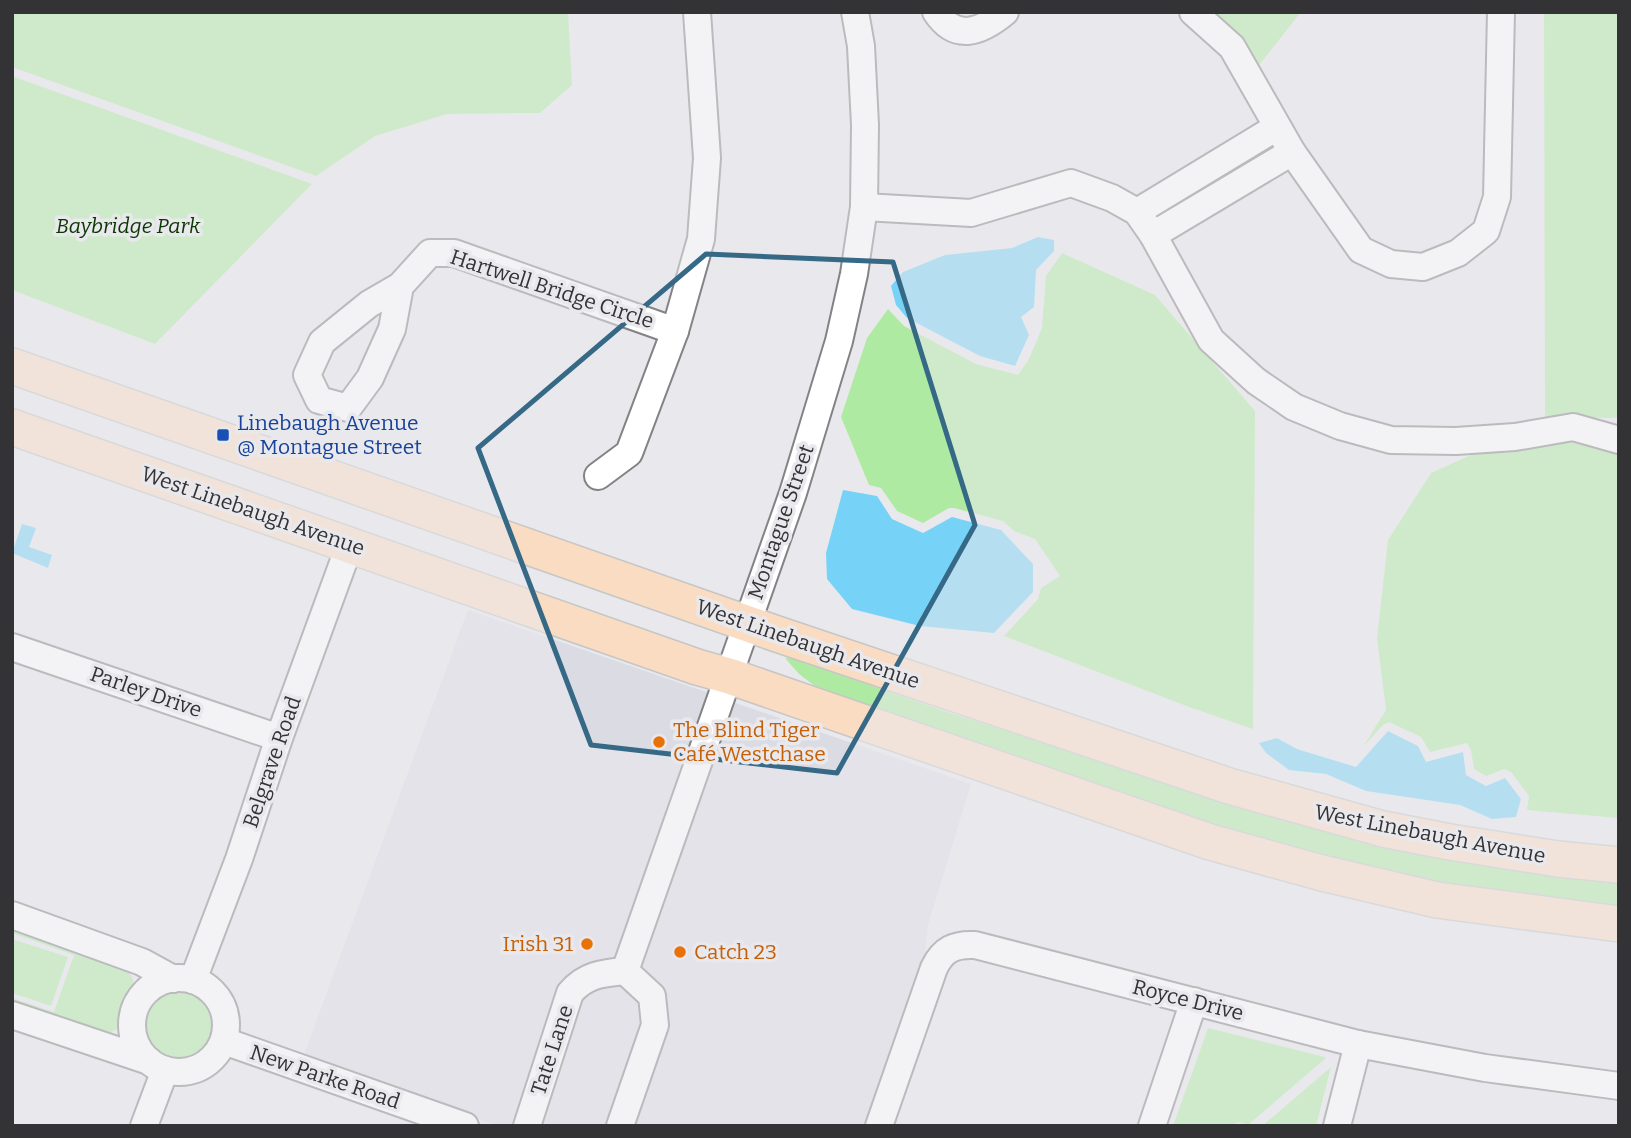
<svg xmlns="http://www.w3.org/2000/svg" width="1631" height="1138" font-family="Bitter,serif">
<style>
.built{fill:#dbdbe4}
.green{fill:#afeaa3}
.water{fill:#76d3f7}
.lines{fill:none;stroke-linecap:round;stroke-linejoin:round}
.minor-casing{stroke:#838386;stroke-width:30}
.major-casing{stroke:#c6c6c6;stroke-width:38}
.minor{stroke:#fff;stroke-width:26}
.major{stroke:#fadcc2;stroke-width:35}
.marked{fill:none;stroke:#356986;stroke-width:5;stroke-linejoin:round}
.transit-dot{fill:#1a4fb4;stroke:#e9e9ed;stroke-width:2.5}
.food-dot{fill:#e8710a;stroke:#e9e9ed;stroke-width:2.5}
.labels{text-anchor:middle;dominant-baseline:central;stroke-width:7;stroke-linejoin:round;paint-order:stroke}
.park-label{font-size:21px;font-style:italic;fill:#0b3801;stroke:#e9e9ed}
.street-label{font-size:21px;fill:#333335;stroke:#e9e9ed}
.transit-label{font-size:21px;fill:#164399;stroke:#e9e9ed;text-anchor:start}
.food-label{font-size:21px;fill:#c56008;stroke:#e9e9ed;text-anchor:start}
</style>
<rect width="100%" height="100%" fill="#e9e9ed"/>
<g class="built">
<path d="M 468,610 L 712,694 L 618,961 L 597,963 L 517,1126 L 498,1126 L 303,1057 Z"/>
<path d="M 730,701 L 971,784 L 928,925 L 924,964 L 869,1126 L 631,1126 L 665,1029 L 636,968 Z"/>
<path d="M 622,982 L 643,1001 L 645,1024 L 610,1126 L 537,1126 L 578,999 L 586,990 Z"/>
</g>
<g class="green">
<path d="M 12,12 L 568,12 L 572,85 L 540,113 L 447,114 L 375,136 L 316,176 L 12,67 Z"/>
<path d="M 1208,12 L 1301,12 L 1256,69 Z"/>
<path d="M 1544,12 L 1619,12 L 1619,418 L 1545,417 Z"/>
<path d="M 12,76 L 312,184 L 155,344 L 12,290 Z"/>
<path d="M 1062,253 L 1155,295 L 1255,411 L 1253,729 L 1189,707 L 1004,636 L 1038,599 L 1041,588 L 1060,576 L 1035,539 L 1014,531 L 1003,521 L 954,508 L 949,508 L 923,523 L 897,511 L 881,488 L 869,485 L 841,417 L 867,338 L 888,309 L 904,326 L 976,364 L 1018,375 L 1029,359 L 1042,328 L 1046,276 Z"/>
<path d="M 1573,438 L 1619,451 L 1619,818 L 1527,810 L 1529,796 L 1511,772 L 1504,769 L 1486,776 L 1474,769 L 1471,750 L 1467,743 L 1430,752 L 1421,737 L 1389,722 L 1383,725 L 1363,747 L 1386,710 L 1377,638 L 1388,540 L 1431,473 L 1482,450 Z"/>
<path d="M 785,658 L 792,658 L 953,714 L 1062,748 L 1619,875 L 1619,916 L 1293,856 L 820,690 L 799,674 Z"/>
<path d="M 12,928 L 125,969 C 135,977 135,984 132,996 L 122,1001 L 121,1004 C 131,1017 121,1029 107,1034 L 12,1003 L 12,998 L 54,1012 L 74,955 L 12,933 Z"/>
<path d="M 12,939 L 68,957 L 51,1006 L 12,993 Z"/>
<circle cx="181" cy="1025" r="35"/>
<path d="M 1208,1028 L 1325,1057 L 1326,1058 L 1248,1125 L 1239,1122 L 1229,1126 L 1173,1126 Z"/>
<path d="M 1331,1067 L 1316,1126 L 1262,1126 Z"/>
</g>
<g class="water">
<path d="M 1038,237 L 1054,240 L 1054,251 L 1036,270 L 1034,307 L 1021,317 L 1029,335 L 1015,366 L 980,356 L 907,318 L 896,305 L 891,286 L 903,272 L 945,255 L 1012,248 Z"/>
<path d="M 843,490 L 877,496 L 892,519 L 923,533 L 952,517 L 1001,530 L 1033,564 L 1033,592 L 994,633 L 920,626 L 852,609 L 827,579 L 826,553 Z"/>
<path d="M 22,524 L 36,528 L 29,547 L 52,555 L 48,568 L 12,553 Z"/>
<path d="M 1388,731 L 1418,746 L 1426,762 L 1463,752 L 1466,775 L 1486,786 L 1505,778 L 1521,799 L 1516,817 L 1492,819 L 1460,805 L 1366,791 L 1326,774 L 1289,770 L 1266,753 L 1259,743 L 1277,738 L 1297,749 L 1356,767 Z"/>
</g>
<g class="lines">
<g class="minor-casing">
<g id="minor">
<path d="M 936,12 C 956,42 981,32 1005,12"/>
<path d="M 1193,12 L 1232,47 L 1292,152 L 1361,250 L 1391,264 L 1423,267 L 1458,253 L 1486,231 L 1497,197 L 1501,12"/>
<path d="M 864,207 L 971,213 L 1071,183 L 1112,198 L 1137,212 L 1153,235 L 1211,340 L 1256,381 L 1294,407 L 1340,426 L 1391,440 L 1456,441 L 1515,437 L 1573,427 L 1619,440"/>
<path d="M 1137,212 L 1277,127"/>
<path d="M 1153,235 L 1292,152"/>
<path d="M 400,286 L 369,304 L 322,342 L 307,375 L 319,400 L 348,408 L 370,378 L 392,329 L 400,286 L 430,253 L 454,253 L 675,331"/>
<path d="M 598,476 L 629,453 L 675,331 L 701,239 L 707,158 L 697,12"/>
<path d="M 12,647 L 279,738"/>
<path d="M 12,915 L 142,962 L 173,979"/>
<path d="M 625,971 L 793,493 L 839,341 L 854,274 L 864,207 L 865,125 L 861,46 L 855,12"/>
<circle cx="179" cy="1025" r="47"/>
<path d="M 193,980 L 239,859 L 279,738 L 350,544"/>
<path d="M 12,1015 L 149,1061"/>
<path d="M 224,1041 L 465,1126"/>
<path d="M 144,1126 L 165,1070"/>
<path d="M 527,1126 L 570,993 C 585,975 602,973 625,971"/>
<path d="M 620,1126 L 655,1025 L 652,996 L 625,971"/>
<path d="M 879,1126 L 934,968 C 943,949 955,944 975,945 L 1358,1044 L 1485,1068 L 1619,1086"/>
<path d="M 1152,1126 L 1194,1001"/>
<path d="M 1337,1126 L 1358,1044"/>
</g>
</g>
<g class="major-casing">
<g id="major">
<path d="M 12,366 L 777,634 L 1229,786 L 1383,829 L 1450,842 L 1558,859 L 1619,865"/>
<path d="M 12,427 L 697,667 L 729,676 L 1210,842 L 1322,873 L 1437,900 L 1619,924"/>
</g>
</g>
<use href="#minor" class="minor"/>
<use href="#major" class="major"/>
</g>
<path d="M0 0H1631V1138H0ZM 706,254 L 893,262 L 975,525 L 837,773 L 591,745 L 478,448 Z" fill="#e9e9ed" fill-opacity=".55" fill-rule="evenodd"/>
<path class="marked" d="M 706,254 L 893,262 L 975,525 L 837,773 L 591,745 L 478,448 Z"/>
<rect class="transit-dot" x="216" y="428" width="14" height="14" rx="3.5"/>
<g class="food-dot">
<circle cx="659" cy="742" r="7"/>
<circle cx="587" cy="944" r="7"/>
<circle cx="680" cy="952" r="7"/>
</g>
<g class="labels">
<g class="park-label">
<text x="128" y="226">Baybridge Park</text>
</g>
<g class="street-label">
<text transform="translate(552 289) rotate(18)">Hartwell Bridge Circle</text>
<text transform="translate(253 511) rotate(19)">West Linebaugh Avenue</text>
<text transform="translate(781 522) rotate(-71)">Montague Street</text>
<text transform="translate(808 644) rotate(19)">West Linebaugh Avenue</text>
<text transform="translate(146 692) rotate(19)">Parley Drive</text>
<text transform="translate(272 762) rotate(-71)">Belgrave Road</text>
<text transform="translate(1430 834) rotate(11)">West Linebaugh Avenue</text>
<text transform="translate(1188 1000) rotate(14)">Royce Drive</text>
<text transform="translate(552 1050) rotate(-72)">Tate Lane</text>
<text transform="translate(325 1077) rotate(19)">New Parke Road</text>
</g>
<g class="transit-label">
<text x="237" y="423">Linebaugh Avenue<tspan x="237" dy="24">@ Montague Street</tspan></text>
</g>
<g class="food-label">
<text x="673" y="730">The Blind Tiger<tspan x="673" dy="24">Café Westchase</tspan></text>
<text x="573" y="944" text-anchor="end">Irish 31</text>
<text x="694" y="952">Catch 23</text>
</g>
</g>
<rect width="1631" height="1138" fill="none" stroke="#333335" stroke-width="28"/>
</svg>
